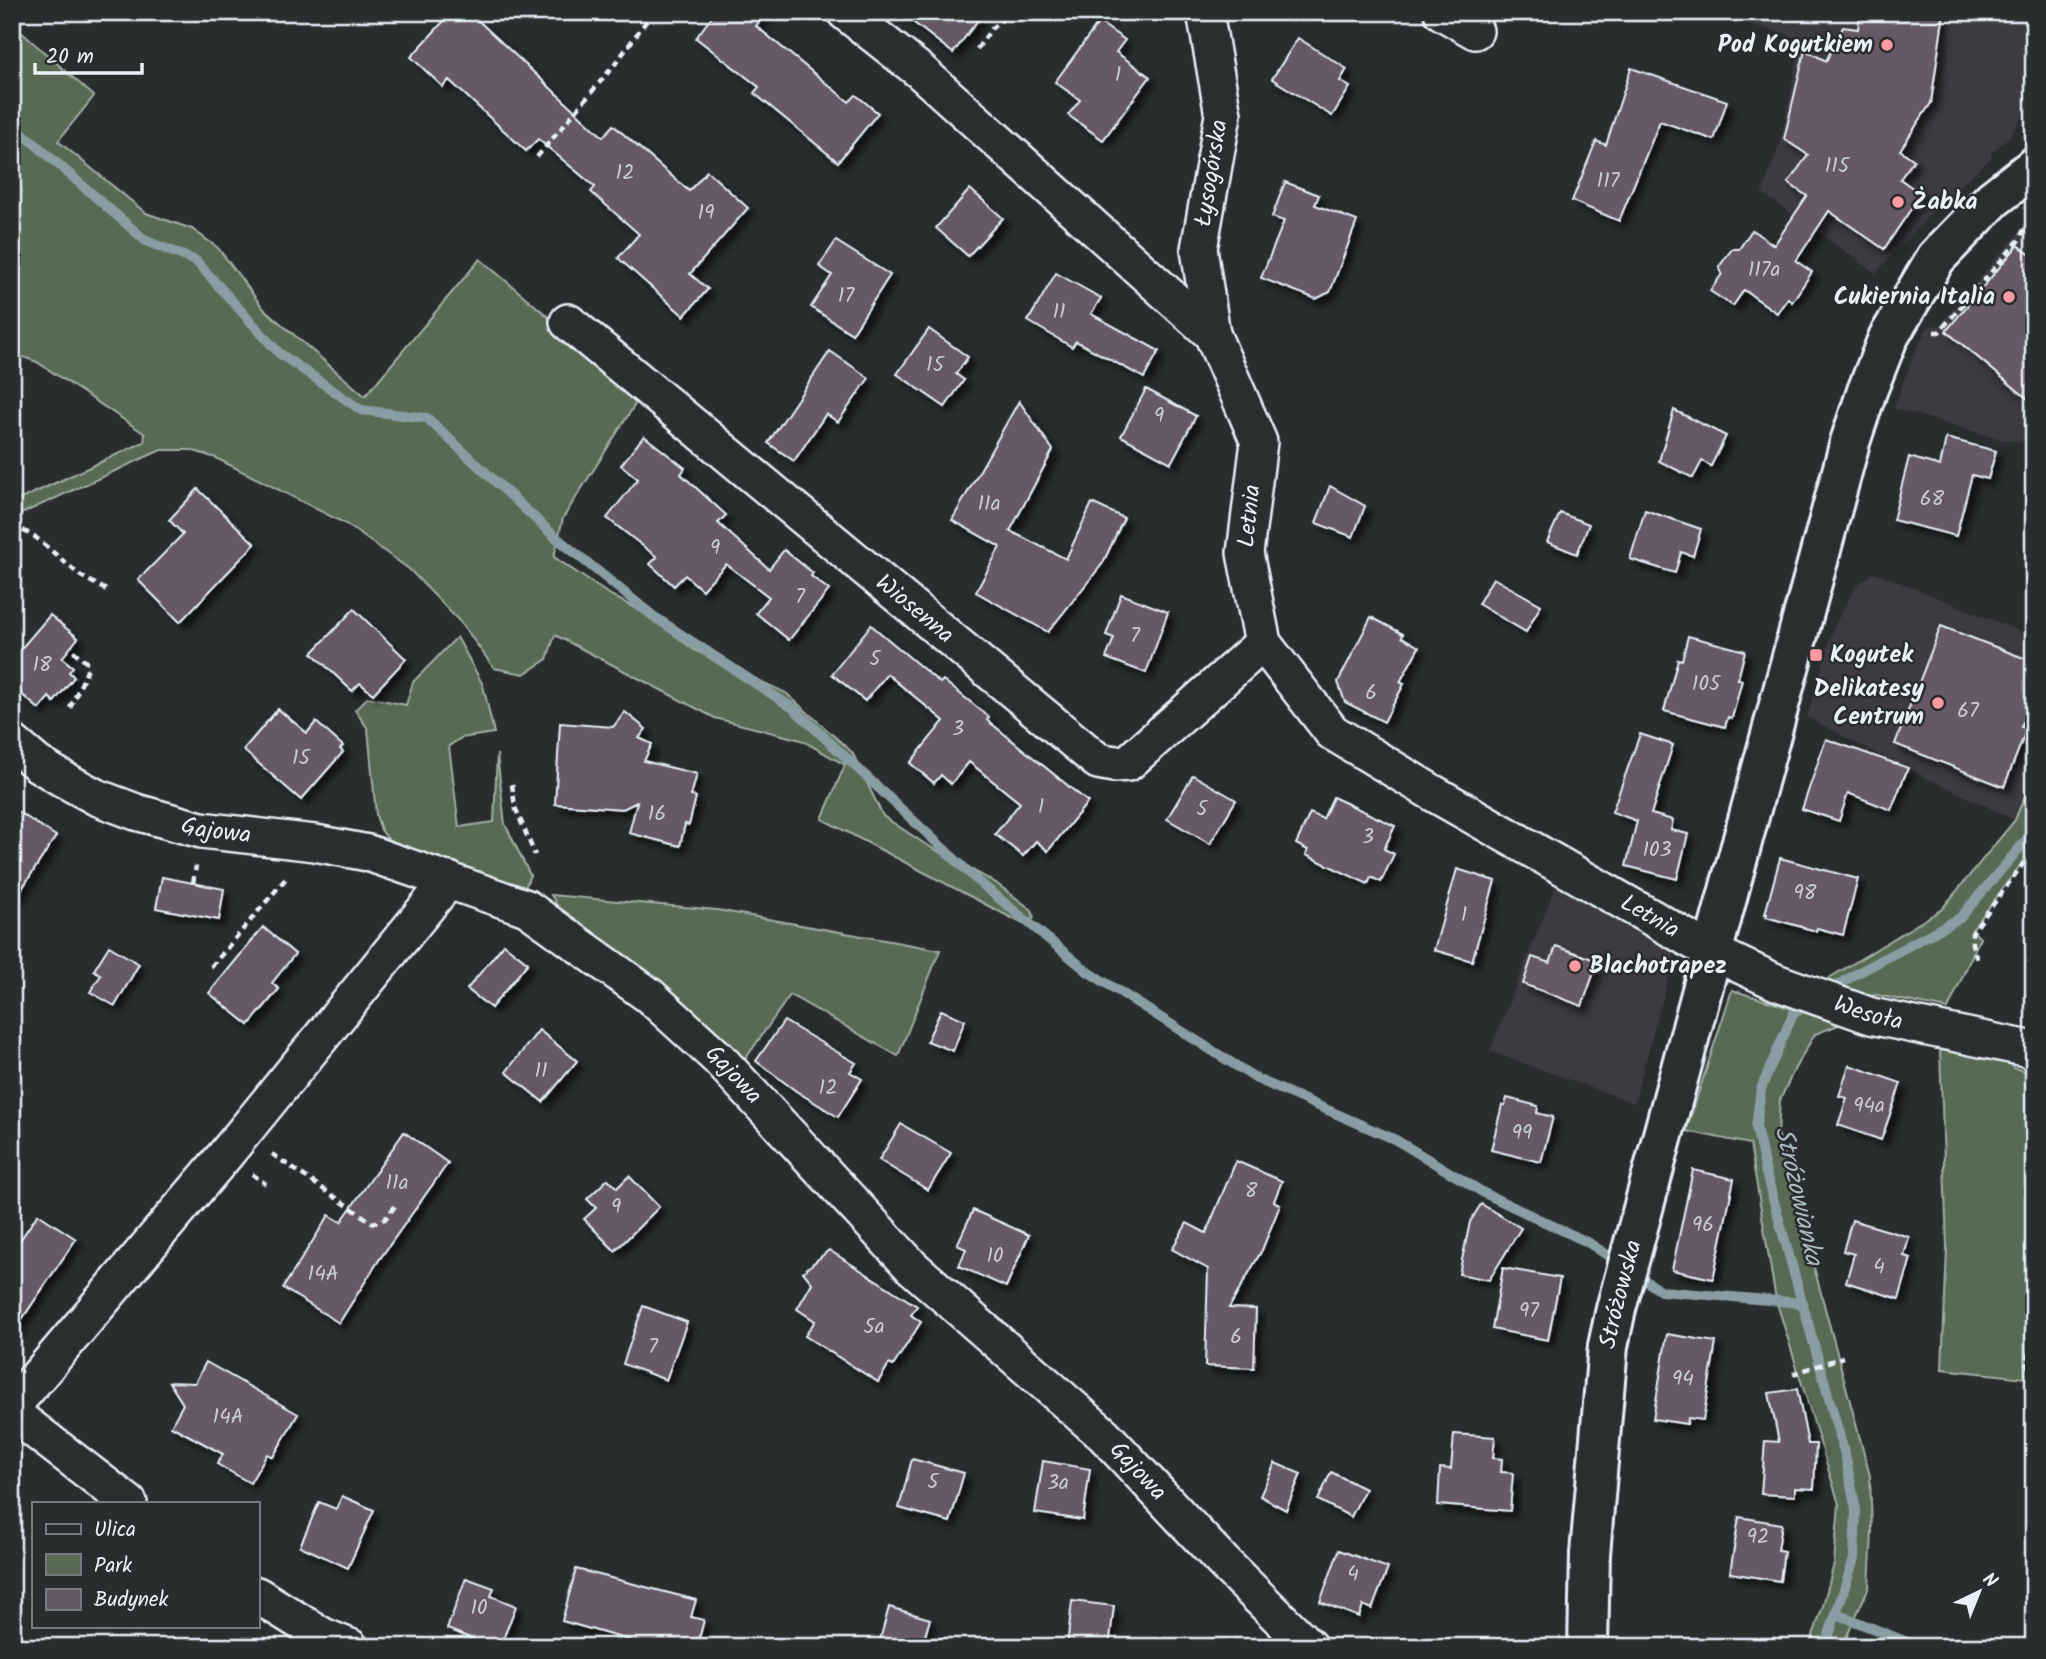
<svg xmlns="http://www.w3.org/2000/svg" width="2046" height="1659" font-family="Kalam,sans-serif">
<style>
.built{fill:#3c3a3f}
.green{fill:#596a53;stroke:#a0aea6;stroke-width:2}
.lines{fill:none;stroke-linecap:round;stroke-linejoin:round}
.stream{stroke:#899ea4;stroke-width:10}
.building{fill:#665966;stroke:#e8f1f8;stroke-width:2;filter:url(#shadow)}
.minor-casing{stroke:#e8f1f8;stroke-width:40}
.secondary-casing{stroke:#e8f1f8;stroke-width:44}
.path{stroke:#e8f1f8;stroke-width:4.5;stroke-dasharray:7 5;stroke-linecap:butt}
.minor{stroke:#2a2d2e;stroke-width:35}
.secondary{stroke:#2a2d2e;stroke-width:38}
.poi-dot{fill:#ff9aa2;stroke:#2a2d2e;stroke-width:2.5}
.labels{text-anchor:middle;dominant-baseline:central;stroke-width:5;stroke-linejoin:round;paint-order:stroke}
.number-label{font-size:21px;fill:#c8cbd4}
.poi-label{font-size:24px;font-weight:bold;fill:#e8f1f8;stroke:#2a2d2e;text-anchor:end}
.street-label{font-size:24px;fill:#e8f1f8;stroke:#2a2d2e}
.water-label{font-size:26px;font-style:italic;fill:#a9bac0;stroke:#2a2d2e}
</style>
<defs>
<filter id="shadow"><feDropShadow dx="6" dy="6" stdDeviation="3.5" flood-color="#0009"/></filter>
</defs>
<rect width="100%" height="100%" fill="#2a2d2e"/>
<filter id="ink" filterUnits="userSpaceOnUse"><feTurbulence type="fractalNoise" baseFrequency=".0143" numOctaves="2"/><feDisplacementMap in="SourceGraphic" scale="14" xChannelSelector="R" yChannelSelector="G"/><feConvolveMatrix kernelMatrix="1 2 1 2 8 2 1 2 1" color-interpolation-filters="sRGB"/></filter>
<g filter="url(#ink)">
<g class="built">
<path d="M 1728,12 L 2023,12 L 2024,113 L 2010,136 L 1991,153 L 1991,158 L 1938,205 L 1876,273 L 1762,193 L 1780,144 L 1802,39 L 1728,18 Z"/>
<path d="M 2034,215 L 2034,443 L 2003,440 L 1894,408 L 1913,356 L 1928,327 L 1940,325 Z"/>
<path d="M 1874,572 L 2034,637 L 2034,774 L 2015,820 L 1889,760 L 1807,717 L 1834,626 L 1855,588 Z"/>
<path d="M 1557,883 L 1676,950 L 1634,1103 L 1490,1051 Z"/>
</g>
<g class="green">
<path d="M 12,24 L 94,96 L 58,141 L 146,213 L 192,229 L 218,248 L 264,309 L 365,396 L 480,259 L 641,395 L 563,518 L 554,557 L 607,593 L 651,617 L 694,650 L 786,693 L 852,752 L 883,816 L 925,844 L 996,883 L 1032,910 L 1034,918 L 1023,924 L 822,819 L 845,765 L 801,740 L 715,718 L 555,635 L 547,659 L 524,674 L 494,668 L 462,624 L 409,569 L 346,524 L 216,458 L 191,450 L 161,450 L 12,518 L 12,503 L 144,442 L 145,434 L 37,362 L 12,353 Z"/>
<path d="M 457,637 L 483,685 L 494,733 L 461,738 L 449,746 L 459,827 L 494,822 L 497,754 L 505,824 L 530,875 L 525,888 L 513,893 L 394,847 L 381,830 L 376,815 L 368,729 L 355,710 L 368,697 L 406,705 L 413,682 Z"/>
<path d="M 2034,774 L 2034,847 L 1972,930 L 1980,938 L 1948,1009 L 1877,995 L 1870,996 L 1826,980 L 1942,909 L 2015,820 Z"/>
<path d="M 551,895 L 717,910 L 940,950 L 898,1056 L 790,995 L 739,1068 L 570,928 Z"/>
<path d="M 1732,990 L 1841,1024 L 1815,1034 L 1795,1068 L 1780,1100 L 1778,1133 L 1870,1476 L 1872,1532 L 1869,1587 L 1842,1647 L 1809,1647 L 1823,1606 L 1834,1564 L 1839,1504 L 1776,1300 L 1750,1144 L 1686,1131 Z"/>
<path d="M 1946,1042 L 2003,1053 L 2013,1068 L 2034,1073 L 2034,1379 L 1942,1369 L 1947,1248 L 1940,1050 Z"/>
</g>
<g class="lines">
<g class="stream">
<path d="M 12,124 L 146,241 L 196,261 L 279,353 L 361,410 L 427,418 L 553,535 L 653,616 L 793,708 L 978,881 L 1087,971 L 1257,1079 L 1396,1140 L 1484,1193 L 1589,1243 L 1661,1291 L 1803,1303"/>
<path d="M 1826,993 L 1856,974 L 1960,918 L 2034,831"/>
<path d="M 1810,1003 L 1793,1014 L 1761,1089 L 1756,1127 L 1766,1173 L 1846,1459 L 1856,1510 L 1854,1559 L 1825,1647"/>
<path d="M 1837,1614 L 1919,1647"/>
</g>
</g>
<g class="building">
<path d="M 452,12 L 469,12 L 603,137 L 613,125 L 689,191 L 707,171 L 748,208 L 690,274 L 708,289 L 684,316 L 618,258 L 639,234 L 591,192 L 595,187 L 538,139 L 526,151 L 449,80 L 443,87 L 411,57 Z"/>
<path d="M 715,12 L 767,12 L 756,26 L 849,102 L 856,95 L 878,113 L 838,162 L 754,93 L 759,87 L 696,38 Z"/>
<path d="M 900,12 L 984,12 L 953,53 Z"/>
<path d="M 1860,12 L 1944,12 L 1931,103 L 1900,150 L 1914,160 L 1900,179 L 1921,194 L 1884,249 L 1829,211 L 1796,261 L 1812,272 L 1792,302 L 1788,298 L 1777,313 L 1744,290 L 1733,306 L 1710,291 L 1722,274 L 1719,267 L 1732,249 L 1739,249 L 1752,230 L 1774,245 L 1807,196 L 1788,183 L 1808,155 L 1784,139 L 1805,50 L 1826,61 L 1843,27 L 1858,29 Z"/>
<path d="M 1099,22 L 1125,40 L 1116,52 L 1150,77 L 1103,140 L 1068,115 L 1080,100 L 1055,82 Z"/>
<path d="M 1298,38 L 1347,69 L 1340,81 L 1350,87 L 1332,116 L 1272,79 Z"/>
<path d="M 1631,68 L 1727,101 L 1714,140 L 1660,121 L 1619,221 L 1572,201 L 1596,141 L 1606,145 Z"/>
<path d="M 1285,182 L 1319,195 L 1315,205 L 1357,221 L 1330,292 L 1316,299 L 1261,278 L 1284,221 L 1272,217 Z"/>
<path d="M 970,189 L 1003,218 L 968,256 L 936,228 Z"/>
<path d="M 836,241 L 890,275 L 852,334 L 811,307 L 832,275 L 819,266 Z"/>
<path d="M 2018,245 L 2034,258 L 2034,404 L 1946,331 Z"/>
<path d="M 1056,273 L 1101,298 L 1091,314 L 1159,351 L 1144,378 L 1076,341 L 1072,347 L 1028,321 Z"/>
<path d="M 929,329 L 968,357 L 956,374 L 964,380 L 945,407 L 897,374 Z"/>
<path d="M 830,351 L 869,378 L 838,422 L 826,414 L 794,461 L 768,443 Z"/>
<path d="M 1146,389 L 1196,416 L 1171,463 L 1121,436 Z"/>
<path d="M 1019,401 L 1053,450 L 1010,531 L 1066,559 L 1092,503 L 1124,518 L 1103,563 L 1048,632 L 976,592 L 1000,547 L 952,520 Z"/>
<path d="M 1674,410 L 1726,436 L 1711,466 L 1702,461 L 1693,478 L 1659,461 Z"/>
<path d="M 644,436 L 685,468 L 681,474 L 726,515 L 718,523 L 769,569 L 784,550 L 813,573 L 811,576 L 829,590 L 789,640 L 756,613 L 769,597 L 726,564 L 702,590 L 685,575 L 674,586 L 650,564 L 657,557 L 607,518 L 638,479 L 621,465 Z"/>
<path d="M 1946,438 L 1996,451 L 1988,479 L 1972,475 L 1956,536 L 1893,520 L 1909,457 L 1940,466 Z"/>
<path d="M 1330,486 L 1365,506 L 1353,537 L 1316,523 Z"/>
<path d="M 198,489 L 255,544 L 180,622 L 138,580 L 183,534 L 169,520 Z"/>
<path d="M 1645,510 L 1701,529 L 1693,556 L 1681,552 L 1675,573 L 1630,559 Z"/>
<path d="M 1560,513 L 1589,524 L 1577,554 L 1547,542 Z"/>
<path d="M 1493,578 L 1541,605 L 1526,632 L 1478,604 Z"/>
<path d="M 1121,594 L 1168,612 L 1146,673 L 1106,658 L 1114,638 L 1106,635 Z"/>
<path d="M 354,609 L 406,659 L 373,694 L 360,683 L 352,691 L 312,653 Z"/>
<path d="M 50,615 L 78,638 L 62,658 L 73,667 L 69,672 L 74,677 L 54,702 L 49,697 L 39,709 L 12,686 L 12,659 Z"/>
<path d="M 1371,617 L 1403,634 L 1402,637 L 1419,647 L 1400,682 L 1404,684 L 1384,722 L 1345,702 L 1338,682 Z"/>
<path d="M 871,625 L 940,683 L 943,680 L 989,717 L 987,720 L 1088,802 L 1048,851 L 1036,841 L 1023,856 L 995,834 L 1020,803 L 969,762 L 951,784 L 941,775 L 934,783 L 910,763 L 944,721 L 887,674 L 865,701 L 832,674 Z"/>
<path d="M 1941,626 L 2034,662 L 2034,695 L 2021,727 L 2027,728 L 2004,787 L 1895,744 Z"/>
<path d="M 1688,636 L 1745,651 L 1738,679 L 1742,680 L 1732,718 L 1728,717 L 1725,727 L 1664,711 L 1678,659 L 1682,660 Z"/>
<path d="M 278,709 L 307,733 L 316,722 L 343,746 L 340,749 L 343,752 L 301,800 L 243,750 Z"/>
<path d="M 625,712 L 646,729 L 639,738 L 652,744 L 644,761 L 697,774 L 691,796 L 696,797 L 689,825 L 685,824 L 680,846 L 629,833 L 637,802 L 623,809 L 555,804 L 560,723 L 613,727 Z"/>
<path d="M 1640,734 L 1673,745 L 1651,814 L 1673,820 L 1671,830 L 1688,834 L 1677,879 L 1626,866 L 1637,821 L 1612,812 Z"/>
<path d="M 1826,739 L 1908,768 L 1891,810 L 1848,793 L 1839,821 L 1802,809 Z"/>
<path d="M 1193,775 L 1236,800 L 1210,844 L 1167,819 Z"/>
<path d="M 1333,797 L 1395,826 L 1384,849 L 1394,854 L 1381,882 L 1371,877 L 1368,884 L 1306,855 L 1308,850 L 1296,844 L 1310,813 L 1323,819 Z"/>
<path d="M 12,808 L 56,836 L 12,904 Z"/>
<path d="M 1780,858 L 1858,879 L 1843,935 L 1817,928 L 1816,931 L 1766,917 L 1767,914 L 1765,914 Z"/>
<path d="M 1457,869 L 1495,881 L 1472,961 L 1434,950 Z"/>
<path d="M 162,877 L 224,889 L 219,920 L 156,908 Z"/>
<path d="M 263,927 L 295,954 L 272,983 L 279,989 L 249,1025 L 209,993 Z"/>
<path d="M 504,944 L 528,963 L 491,1008 L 467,989 Z"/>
<path d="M 109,946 L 139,964 L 115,1006 L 90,992 L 101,975 L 94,970 Z"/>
<path d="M 1556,946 L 1598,961 L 1582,1006 L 1523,984 L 1532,957 L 1550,963 Z"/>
<path d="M 941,1010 L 965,1020 L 953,1051 L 927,1041 Z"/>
<path d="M 784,1021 L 856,1063 L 850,1072 L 862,1079 L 838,1117 L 796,1091 L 756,1061 Z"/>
<path d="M 539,1030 L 577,1061 L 543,1102 L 506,1072 Z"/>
<path d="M 1849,1065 L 1901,1083 L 1881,1140 L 1838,1125 L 1847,1098 L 1839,1096 Z"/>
<path d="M 1507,1098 L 1538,1106 L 1537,1113 L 1553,1117 L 1541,1162 L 1491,1150 L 1502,1105 L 1505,1105 Z"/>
<path d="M 901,1124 L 951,1153 L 928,1190 L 879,1160 Z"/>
<path d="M 404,1132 L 448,1163 L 379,1260 L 339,1323 L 283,1288 L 329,1215 L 341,1222 Z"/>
<path d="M 1236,1161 L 1282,1181 L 1274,1201 L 1280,1205 L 1262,1250 L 1229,1308 L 1256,1309 L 1254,1368 L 1205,1366 L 1208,1269 L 1172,1249 L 1187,1223 L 1206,1233 Z"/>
<path d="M 1693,1170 L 1734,1179 L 1713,1279 L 1672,1270 Z"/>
<path d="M 629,1176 L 659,1207 L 615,1251 L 584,1219 L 596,1208 L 587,1199 L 608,1179 L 617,1188 Z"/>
<path d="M 1481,1204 L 1521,1228 L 1489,1280 L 1459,1274 L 1470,1222 Z"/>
<path d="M 973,1210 L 1029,1235 L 1006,1287 L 959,1266 L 966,1249 L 957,1245 Z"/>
<path d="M 38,1214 L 76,1239 L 12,1334 L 12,1252 Z"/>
<path d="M 1852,1220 L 1909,1237 L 1904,1256 L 1911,1258 L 1899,1299 L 1846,1282 L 1854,1254 L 1843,1251 Z"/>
<path d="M 829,1250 L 917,1306 L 911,1315 L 921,1322 L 893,1366 L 889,1364 L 878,1382 L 805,1336 L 815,1321 L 797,1309 L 812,1283 L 803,1272 Z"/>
<path d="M 1503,1268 L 1560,1278 L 1548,1340 L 1492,1329 Z"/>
<path d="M 643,1306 L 687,1322 L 666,1380 L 623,1364 Z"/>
<path d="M 1667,1334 L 1716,1342 L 1703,1420 L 1688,1418 L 1687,1424 L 1653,1419 Z"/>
<path d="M 206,1362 L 298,1414 L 273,1457 L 267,1454 L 250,1483 L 217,1464 L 223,1454 L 171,1426 L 183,1404 L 169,1382 L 195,1383 Z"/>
<path d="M 1797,1389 L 1808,1444 L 1816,1444 L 1814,1489 L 1795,1488 L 1795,1496 L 1761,1494 L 1765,1441 L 1779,1442 L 1769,1393 Z"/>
<path d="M 1454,1434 L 1495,1437 L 1493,1458 L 1502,1459 L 1501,1472 L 1513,1473 L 1510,1511 L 1438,1505 L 1440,1468 L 1451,1469 Z"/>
<path d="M 912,1459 L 964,1473 L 950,1522 L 899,1508 Z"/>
<path d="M 1043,1461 L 1090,1469 L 1083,1520 L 1035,1513 Z"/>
<path d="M 1275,1463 L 1301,1474 L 1286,1510 L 1260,1496 Z"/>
<path d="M 1331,1472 L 1365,1489 L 1351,1517 L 1318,1500 Z"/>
<path d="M 342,1496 L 374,1510 L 348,1568 L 300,1546 L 319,1502 L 336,1509 Z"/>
<path d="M 1739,1517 L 1782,1524 L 1778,1550 L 1784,1551 L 1780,1581 L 1730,1573 Z"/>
<path d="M 1339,1550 L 1388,1568 L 1372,1609 L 1363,1605 L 1359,1617 L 1320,1602 Z"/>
<path d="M 576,1569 L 696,1600 L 691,1617 L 704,1620 L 697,1647 L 653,1647 L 562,1621 Z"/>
<path d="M 466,1578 L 494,1588 L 491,1596 L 516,1606 L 500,1647 L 493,1647 L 447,1629 Z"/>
<path d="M 1072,1601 L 1114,1606 L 1109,1647 L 1067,1647 Z"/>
<path d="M 889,1607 L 930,1619 L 922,1647 L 878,1647 Z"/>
</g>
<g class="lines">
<g class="minor-casing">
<g id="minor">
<path id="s1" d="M 845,12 L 920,71 L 1212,334 L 1259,442 L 1245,553 L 1263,643 L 1332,732 L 1433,793 L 1712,952 L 1776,982 L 1871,1016 L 2034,1050"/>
<path d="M 1205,12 L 1223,115 L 1199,249 L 1212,334"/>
<path d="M 1442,12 L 1475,31"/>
<path id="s2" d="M 568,322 L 1098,761 L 1114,764 L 1128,763 L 1263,643"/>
<path id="s3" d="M 12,742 L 38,764 L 63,779 L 96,797 L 136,812 L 201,830 L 315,843 L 368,853 L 527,908 L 650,996 L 718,1058 L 912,1267 L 1104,1435 L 1224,1563 L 1309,1647"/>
<path d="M 12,1407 L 226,1154 L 449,880"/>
<path d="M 12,1413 L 129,1503"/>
<path d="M 257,1595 L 323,1636 L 350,1647"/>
</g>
</g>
<g class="secondary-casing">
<g id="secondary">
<path id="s4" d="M 1588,1647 L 1590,1554 L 1608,1346 L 1616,1309 L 1850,442 L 1867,391 L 1888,338 L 1936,258 L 1993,199 L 2034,167"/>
</g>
</g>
<g class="path">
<path d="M 977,49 L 992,28 L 1011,12"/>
<path d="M 537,157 L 616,63 L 653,12"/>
<path d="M 1934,332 L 1939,332 L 2019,240 L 2026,225 L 2034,218"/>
<path d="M 12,525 L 34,536 L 81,576 L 108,591"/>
<path d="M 70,708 L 87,671 L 86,662 L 70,648"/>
<path d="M 512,784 L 515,807 L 535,855"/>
<path d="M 193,883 L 196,866"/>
<path d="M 1977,959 L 1972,944 L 1972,933 L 2034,849"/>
<path d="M 211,967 L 288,876"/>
<path d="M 272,1154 L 373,1223 L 385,1219 L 396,1205"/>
<path d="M 252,1174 L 266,1184"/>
<path d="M 2034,1341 L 2025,1363 L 2034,1370"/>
<path d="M 1793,1374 L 1843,1357"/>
</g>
<use href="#minor" class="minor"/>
<use href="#secondary" class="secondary"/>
</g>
</g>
<g class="poi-dot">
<circle cx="1887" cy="45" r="7"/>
<circle cx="1898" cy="202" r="7"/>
<circle cx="2009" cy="297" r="7"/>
<rect x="1809" y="648" width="14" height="14" rx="3.5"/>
<circle cx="1938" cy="703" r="7"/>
<circle cx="1575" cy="966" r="7"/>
</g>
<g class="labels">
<g class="number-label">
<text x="1118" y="75">1</text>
<text x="1837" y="166">115</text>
<text x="625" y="173">12</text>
<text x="1608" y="181">117</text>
<text x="706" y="213">19</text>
<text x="1764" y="270">117a</text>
<text x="846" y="296">17</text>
<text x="1059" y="312">11</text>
<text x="935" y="365">15</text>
<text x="1159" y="416">9</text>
<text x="1932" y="499">68</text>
<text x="989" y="504">11a</text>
<text x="715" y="548">9</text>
<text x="800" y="597">7</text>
<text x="1135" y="636">7</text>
<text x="875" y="659">5</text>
<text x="42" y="665">18</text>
<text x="1706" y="684">105</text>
<text x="1371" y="693">6</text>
<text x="1968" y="711">67</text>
<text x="958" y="729">3</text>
<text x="301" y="758">15</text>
<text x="1041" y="807">1</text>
<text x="1202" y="809">5</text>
<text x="657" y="814">16</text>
<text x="1368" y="837">3</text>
<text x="1657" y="850">103</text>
<text x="1805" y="893">98</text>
<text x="1464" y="915">1</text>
<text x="541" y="1071">11</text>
<text x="828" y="1088">12</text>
<text x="1869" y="1106">94a</text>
<text x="1522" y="1133">99</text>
<text x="397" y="1183">11a</text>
<text x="1251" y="1191">8</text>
<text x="616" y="1207">9</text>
<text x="1703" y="1225">96</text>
<text x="995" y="1256">10</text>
<text x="1879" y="1267">4</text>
<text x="323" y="1274">14A</text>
<text x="1529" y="1311">97</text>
<text x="874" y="1327">5a</text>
<text x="1236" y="1337">6</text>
<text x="653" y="1347">7</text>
<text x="1683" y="1379">94</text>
<text x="228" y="1417">14A</text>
<text x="933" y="1482">5</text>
<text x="1058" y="1483">3a</text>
<text x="1758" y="1537">92</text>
<text x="1353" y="1574">4</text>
<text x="479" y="1608">10</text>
</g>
<g class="poi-label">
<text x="1873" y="45">Pod Kogutkiem</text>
<text x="1912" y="202" text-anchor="start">Żabka</text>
<text x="1995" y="297">Cukiernia Italia</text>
<text x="1830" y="655" text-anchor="start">Kogutek</text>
<text x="1924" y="689">Delikatesy<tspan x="1924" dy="28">Centrum</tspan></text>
<text x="1589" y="966" text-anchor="start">Blachotrapez</text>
</g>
<g class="street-label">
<text transform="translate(1212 173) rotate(-81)">Łysogórska</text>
<text transform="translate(1250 516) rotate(-84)">Letnia</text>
<text stroke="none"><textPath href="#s2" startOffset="450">Wiosenna</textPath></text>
<text stroke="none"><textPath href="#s3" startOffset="226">Gajowa</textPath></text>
<text stroke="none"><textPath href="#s1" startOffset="1290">Letnia</textPath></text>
<text stroke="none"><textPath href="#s1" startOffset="1530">Wesoła</textPath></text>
<text stroke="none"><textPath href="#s3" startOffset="814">Gajowa</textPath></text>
<text stroke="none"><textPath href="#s4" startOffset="355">Stróżowska</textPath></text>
<text stroke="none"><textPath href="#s3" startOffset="1381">Gajowa</textPath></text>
</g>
<g class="water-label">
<text transform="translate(1798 1196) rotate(77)">Stróżowianka</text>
</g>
</g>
<rect width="2046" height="1659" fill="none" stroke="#2a2d2e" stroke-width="42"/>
<rect x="21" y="21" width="2004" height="1617" fill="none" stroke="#e8f1f8" stroke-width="2.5" filter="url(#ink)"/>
<rect x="32" y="1502" width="228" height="126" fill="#2a2d2e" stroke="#767b7f" stroke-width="2"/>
<rect x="46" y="1524" width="35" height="10" fill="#2a2d2e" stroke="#767b7f" stroke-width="2"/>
<text x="94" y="1536" font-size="21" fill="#e8f1f8">Ulica</text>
<rect x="46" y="1554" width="35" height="21" fill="#596a53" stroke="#767b7f" stroke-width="2"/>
<text x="94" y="1572" font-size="21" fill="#e8f1f8">Park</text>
<rect x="46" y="1589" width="35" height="21" fill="#665966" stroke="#767b7f" stroke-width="2"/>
<text x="94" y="1606" font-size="21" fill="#e8f1f8">Budynek</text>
<g transform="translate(1979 1592) rotate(43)" stroke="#2a2d2e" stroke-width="5" paint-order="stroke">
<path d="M0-5L12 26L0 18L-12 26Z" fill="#e8f1f8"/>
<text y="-10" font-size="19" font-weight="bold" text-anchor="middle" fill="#e8f1f8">N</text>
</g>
<path d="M35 63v10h107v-10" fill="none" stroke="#e8f1f8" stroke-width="3.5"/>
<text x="46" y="63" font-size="21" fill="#e8f1f8" stroke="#2a2d2e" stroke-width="5" paint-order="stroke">20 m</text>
</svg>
